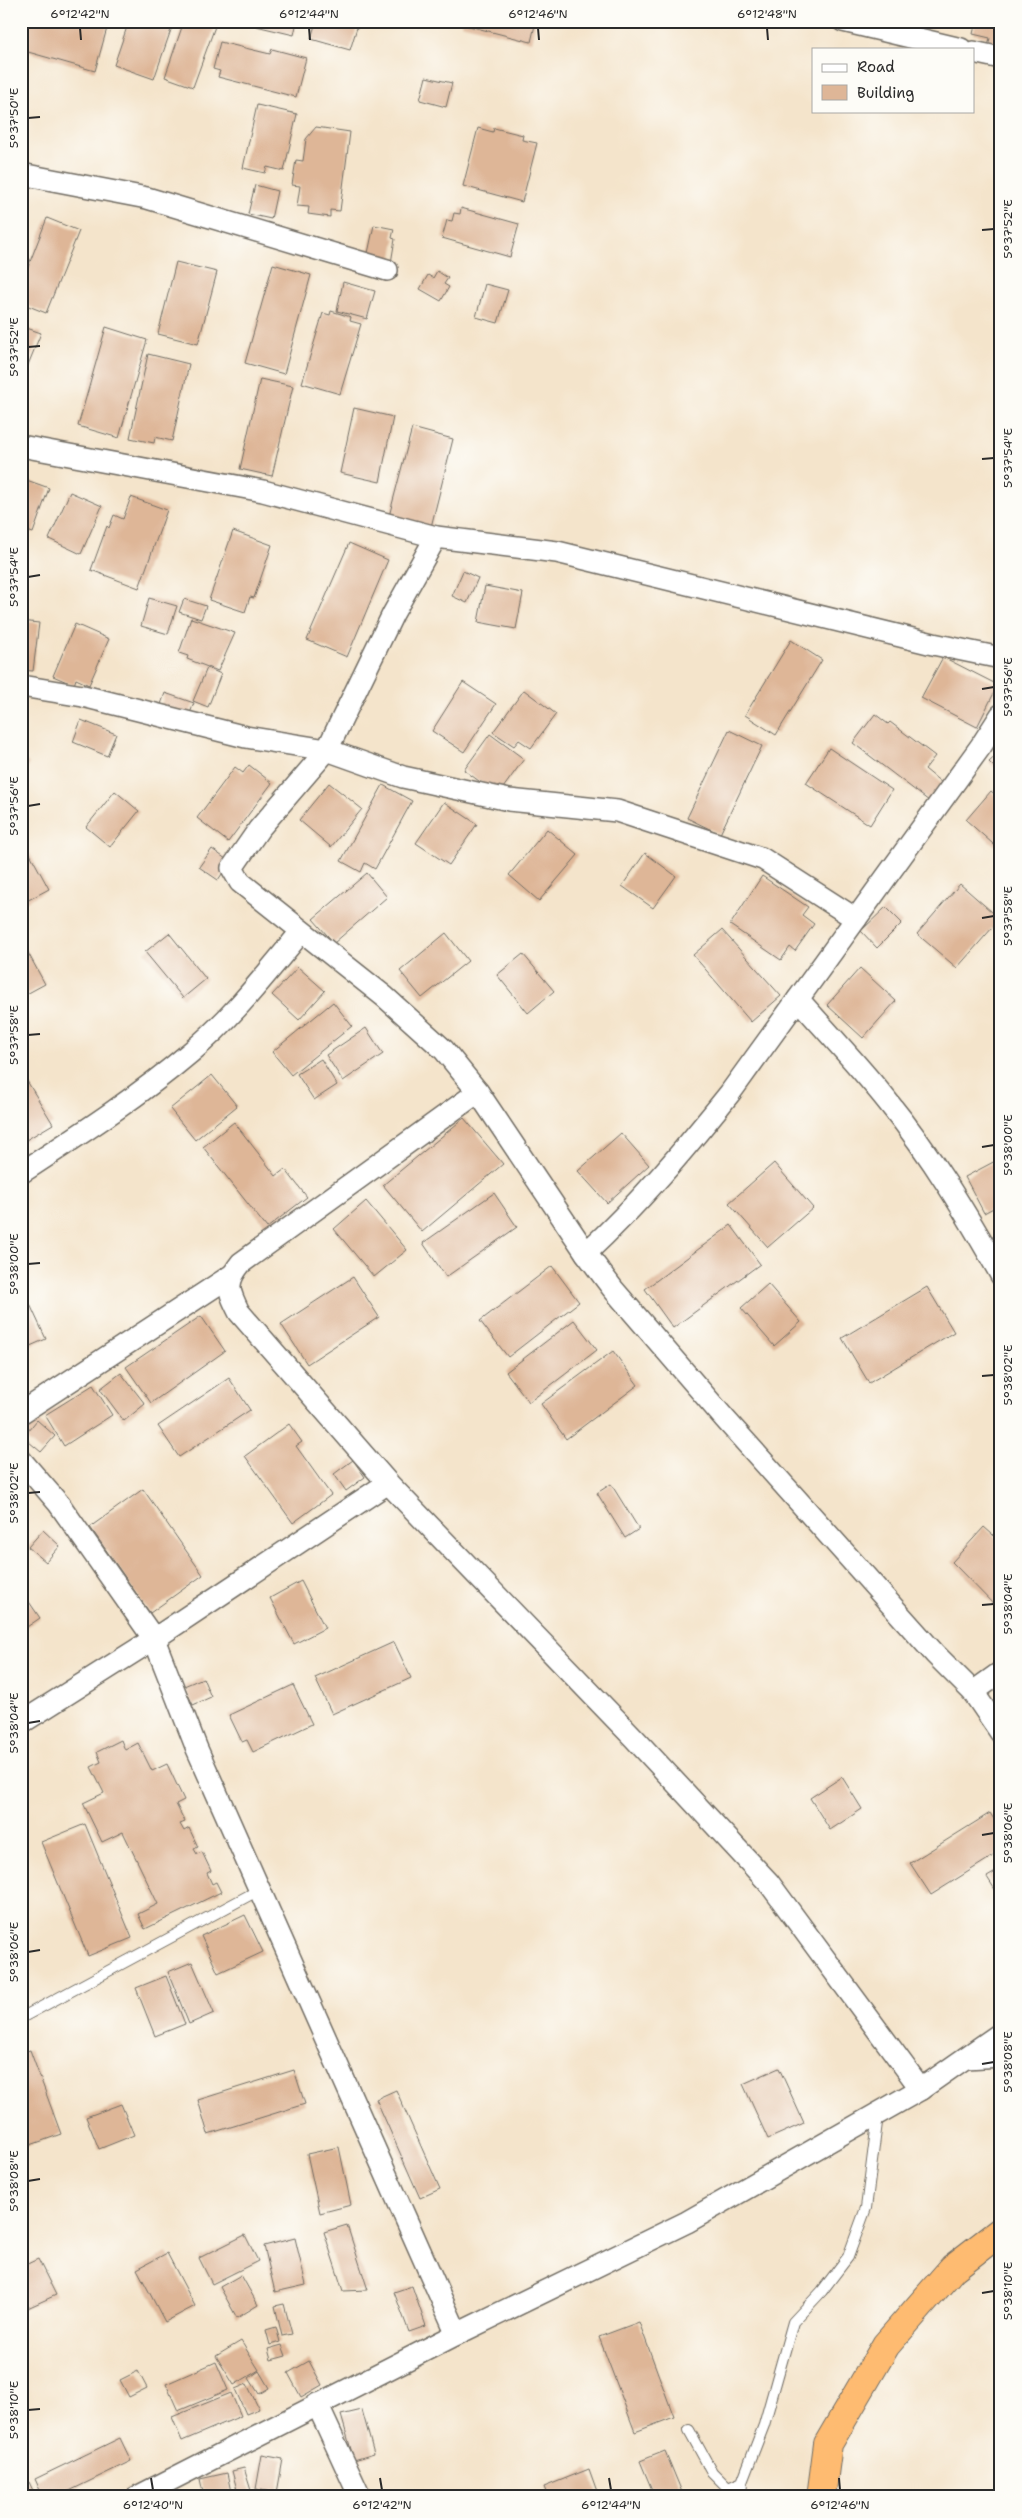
<svg xmlns="http://www.w3.org/2000/svg" width="1022" height="2518" font-family="'Shantell Sans',sans-serif">
<style>
.building{fill:#deb697}
.lines{fill:none;stroke-linecap:round;stroke-linejoin:round}
.service-casing{stroke:#716c63;stroke-width:12}
.minor-casing{stroke:#716c63;stroke-width:24}
.trunk-casing{stroke:#716c63;stroke-width:30}
.service{stroke:#fff;stroke-width:10}
.minor{stroke:#fff;stroke-width:21}
.trunk{stroke:#febb71;stroke-width:28}
.ticks{fill:none;stroke:#2b2b2b;stroke-width:2}
.neatline{fill:none;stroke:#2b2b2b;stroke-width:2}
.ticks-label{font-size:12px;text-anchor:middle;fill:#2b2b2b}
</style>
<rect width="100%" height="100%" fill="#fdfcf7"/>
<filter id="ink" filterUnits="userSpaceOnUse"><feTurbulence type="fractalNoise" baseFrequency=".02" numOctaves="2"/><feDisplacementMap in="SourceGraphic" scale="10" xChannelSelector="R" yChannelSelector="G"/><feConvolveMatrix kernelMatrix="1 2 1 2 8 2 1 2 1" color-interpolation-filters="sRGB"/></filter>
<filter id="wash" filterUnits="userSpaceOnUse"><feTurbulence type="fractalNoise" baseFrequency=".0096" numOctaves="4" result="noise"/><feDisplacementMap in="SourceGraphic" scale="20" xChannelSelector="R" yChannelSelector="G"/><feGaussianBlur stdDeviation="1.12" result="paint"/><feColorMatrix in="noise" values="0 0 0 0 0 0 0 0 0 0 0 0 0 0 0 0 0 1.4 0 .05"/><feComposite in="paint" operator="in"/></filter>
<g filter="url(#wash)">
<rect width="100%" height="100%" fill="#f4e4cb"/>
<g id="blocks">
<g class="building">
<path d="M 21,21 L 109,21 L 95,71 L 21,50 Z"/>
<path d="M 129,21 L 174,21 L 154,79 L 114,65 Z"/>
<path d="M 184,21 L 217,21 L 193,87 L 165,77 Z"/>
<path d="M 257,21 L 297,21 L 294,35 L 256,26 Z"/>
<path d="M 316,21 L 359,21 L 350,50 L 311,39 Z"/>
<path d="M 462,21 L 536,21 L 531,42 L 461,24 Z"/>
<path d="M 976,21 L 1001,21 L 1001,54 L 987,51 L 990,38 L 973,34 Z"/>
<path d="M 220,42 L 270,54 L 272,49 L 306,58 L 296,97 L 218,77 L 220,71 L 213,69 Z"/>
<path d="M 426,77 L 452,83 L 446,107 L 420,100 Z"/>
<path d="M 257,105 L 297,114 L 284,171 L 267,167 L 265,173 L 243,168 Z"/>
<path d="M 316,127 L 350,132 L 340,211 L 330,210 L 330,217 L 308,214 L 309,207 L 297,206 L 300,186 L 292,185 L 296,160 L 303,161 L 306,139 Z"/>
<path d="M 478,128 L 493,132 L 494,128 L 523,135 L 522,140 L 537,143 L 522,202 L 463,186 Z"/>
<path d="M 255,185 L 277,191 L 271,219 L 248,214 Z"/>
<path d="M 461,208 L 519,224 L 510,257 L 442,238 L 447,220 L 452,221 L 454,213 L 460,214 Z"/>
<path d="M 47,218 L 79,231 L 46,313 L 21,303 L 21,285 Z"/>
<path d="M 374,225 L 394,229 L 392,238 L 395,239 L 391,263 L 367,258 Z"/>
<path d="M 176,262 L 217,272 L 198,344 L 158,334 Z"/>
<path d="M 273,264 L 311,275 L 284,374 L 245,363 Z"/>
<path d="M 437,271 L 448,278 L 444,284 L 449,287 L 441,301 L 420,289 L 428,275 L 433,278 Z"/>
<path d="M 343,282 L 375,291 L 367,319 L 337,311 Z"/>
<path d="M 485,284 L 508,290 L 498,323 L 476,317 Z"/>
<path d="M 331,311 L 351,317 L 350,321 L 361,324 L 340,394 L 302,383 L 323,313 L 330,315 Z"/>
<path d="M 21,326 L 41,333 L 21,382 Z"/>
<path d="M 106,327 L 147,340 L 119,438 L 78,426 Z"/>
<path d="M 148,354 L 189,364 L 172,441 L 155,437 L 154,443 L 130,438 Z"/>
<path d="M 260,379 L 293,386 L 272,476 L 240,469 Z"/>
<path d="M 354,408 L 393,417 L 380,482 L 340,473 Z"/>
<path d="M 412,428 L 453,439 L 430,531 L 388,520 Z"/>
<path d="M 21,478 L 49,488 L 33,533 L 21,529 Z"/>
<path d="M 70,492 L 102,506 L 81,554 L 49,539 Z"/>
<path d="M 131,497 L 167,510 L 139,588 L 91,570 L 107,526 L 109,528 L 114,515 L 123,519 Z"/>
<path d="M 233,531 L 272,545 L 254,598 L 250,597 L 245,612 L 209,600 Z"/>
<path d="M 349,543 L 388,560 L 347,657 L 307,640 Z"/>
<path d="M 463,571 L 478,578 L 467,603 L 452,596 Z"/>
<path d="M 485,586 L 523,593 L 516,629 L 478,622 Z"/>
<path d="M 149,598 L 177,606 L 168,634 L 141,626 Z"/>
<path d="M 184,599 L 206,606 L 201,619 L 179,612 Z"/>
<path d="M 191,618 L 235,633 L 218,671 L 187,659 L 188,656 L 179,653 Z"/>
<path d="M 21,621 L 39,623 L 33,671 L 21,670 Z"/>
<path d="M 75,624 L 109,639 L 89,685 L 76,679 L 74,685 L 53,676 Z"/>
<path d="M 791,640 L 822,660 L 776,735 L 745,715 Z"/>
<path d="M 943,657 L 998,685 L 977,727 L 921,698 Z"/>
<path d="M 207,668 L 221,674 L 208,707 L 193,701 Z"/>
<path d="M 463,682 L 496,704 L 464,752 L 432,731 Z"/>
<path d="M 524,690 L 556,714 L 531,748 L 519,740 L 514,746 L 493,732 Z"/>
<path d="M 165,693 L 194,703 L 187,721 L 159,710 Z"/>
<path d="M 875,714 L 888,724 L 890,722 L 935,756 L 925,769 L 942,783 L 929,801 L 853,743 Z"/>
<path d="M 81,720 L 116,734 L 107,756 L 73,742 Z"/>
<path d="M 729,730 L 762,746 L 720,834 L 687,818 Z"/>
<path d="M 490,734 L 524,759 L 498,795 L 464,770 Z"/>
<path d="M 829,748 L 892,790 L 870,825 L 806,783 Z"/>
<path d="M 1001,751 L 1001,774 L 989,762 Z"/>
<path d="M 21,759 L 29,763 L 21,782 Z"/>
<path d="M 249,765 L 272,783 L 228,842 L 197,818 L 235,767 L 243,773 Z"/>
<path d="M 329,783 L 362,809 L 331,847 L 299,820 Z"/>
<path d="M 383,785 L 412,801 L 375,869 L 365,863 L 361,872 L 341,861 Z"/>
<path d="M 115,791 L 139,811 L 110,847 L 86,827 Z"/>
<path d="M 991,791 L 1001,800 L 1001,851 L 966,820 Z"/>
<path d="M 444,802 L 477,824 L 449,865 L 416,843 Z"/>
<path d="M 547,829 L 578,855 L 539,901 L 509,875 Z"/>
<path d="M 212,849 L 230,862 L 218,880 L 199,867 Z"/>
<path d="M 29,852 L 49,889 L 21,904 L 21,857 Z"/>
<path d="M 645,853 L 676,876 L 653,908 L 622,886 Z"/>
<path d="M 367,873 L 387,897 L 334,943 L 313,919 Z"/>
<path d="M 762,876 L 808,907 L 802,915 L 814,924 L 795,951 L 790,947 L 781,960 L 730,925 Z"/>
<path d="M 960,884 L 1000,919 L 957,968 L 917,934 Z"/>
<path d="M 886,907 L 902,923 L 877,948 L 861,931 Z"/>
<path d="M 722,930 L 781,996 L 751,1022 L 693,955 Z"/>
<path d="M 169,933 L 206,979 L 183,998 L 145,952 Z"/>
<path d="M 446,933 L 468,961 L 422,998 L 400,971 Z"/>
<path d="M 21,940 L 45,984 L 21,997 Z"/>
<path d="M 523,954 L 554,991 L 528,1013 L 497,975 Z"/>
<path d="M 298,967 L 325,991 L 299,1020 L 272,995 Z"/>
<path d="M 860,968 L 896,1001 L 863,1038 L 827,1005 Z"/>
<path d="M 333,1002 L 352,1026 L 291,1075 L 272,1052 Z"/>
<path d="M 366,1028 L 383,1054 L 343,1081 L 326,1055 Z"/>
<path d="M 321,1059 L 337,1085 L 314,1100 L 297,1074 Z"/>
<path d="M 21,1071 L 53,1124 L 21,1143 Z"/>
<path d="M 212,1075 L 237,1106 L 195,1140 L 170,1109 Z"/>
<path d="M 464,1118 L 503,1164 L 422,1232 L 383,1185 Z"/>
<path d="M 234,1122 L 276,1176 L 285,1169 L 307,1197 L 267,1228 L 203,1147 Z"/>
<path d="M 621,1133 L 649,1165 L 607,1203 L 578,1171 Z"/>
<path d="M 1001,1158 L 1001,1204 L 984,1213 L 965,1177 Z"/>
<path d="M 774,1163 L 813,1208 L 768,1247 L 729,1203 Z"/>
<path d="M 494,1193 L 517,1227 L 446,1277 L 423,1243 Z"/>
<path d="M 366,1201 L 407,1250 L 374,1277 L 334,1229 Z"/>
<path d="M 731,1225 L 760,1264 L 673,1328 L 645,1289 Z"/>
<path d="M 552,1266 L 579,1302 L 508,1357 L 480,1321 Z"/>
<path d="M 353,1277 L 379,1317 L 307,1364 L 281,1324 Z"/>
<path d="M 768,1284 L 801,1322 L 774,1346 L 741,1308 Z"/>
<path d="M 21,1285 L 46,1339 L 21,1350 Z"/>
<path d="M 927,1287 L 954,1332 L 869,1383 L 842,1338 Z"/>
<path d="M 201,1316 L 225,1351 L 151,1403 L 126,1367 Z"/>
<path d="M 574,1320 L 597,1350 L 529,1402 L 506,1372 Z"/>
<path d="M 613,1351 L 638,1385 L 566,1439 L 541,1404 Z"/>
<path d="M 121,1373 L 145,1404 L 124,1421 L 100,1389 Z"/>
<path d="M 229,1378 L 250,1410 L 179,1457 L 158,1426 Z"/>
<path d="M 93,1385 L 112,1415 L 64,1446 L 45,1415 Z"/>
<path d="M 37,1420 L 55,1436 L 41,1452 L 23,1437 Z"/>
<path d="M 289,1424 L 302,1442 L 296,1446 L 331,1495 L 293,1523 L 245,1456 Z"/>
<path d="M 353,1460 L 365,1477 L 346,1491 L 334,1474 Z"/>
<path d="M 611,1484 L 639,1529 L 625,1538 L 597,1493 Z"/>
<path d="M 143,1489 L 203,1575 L 150,1613 L 90,1527 Z"/>
<path d="M 984,1527 L 1001,1542 L 1001,1612 L 952,1562 Z"/>
<path d="M 43,1530 L 60,1546 L 46,1562 L 28,1547 Z"/>
<path d="M 301,1581 L 325,1628 L 294,1644 L 270,1598 Z"/>
<path d="M 21,1590 L 40,1618 L 21,1631 Z"/>
<path d="M 394,1642 L 411,1678 L 332,1714 L 315,1678 Z"/>
<path d="M 203,1678 L 211,1697 L 193,1705 L 184,1686 Z"/>
<path d="M 293,1685 L 312,1724 L 253,1752 L 247,1740 L 242,1742 L 229,1715 Z"/>
<path d="M 121,1740 L 125,1750 L 138,1743 L 152,1771 L 167,1764 L 184,1800 L 176,1804 L 185,1822 L 180,1824 L 184,1831 L 189,1828 L 198,1847 L 194,1849 L 197,1854 L 202,1852 L 211,1871 L 207,1873 L 212,1884 L 216,1882 L 221,1892 L 145,1929 L 138,1914 L 158,1904 L 123,1832 L 102,1842 L 83,1803 L 104,1793 L 91,1767 L 101,1762 L 97,1752 Z"/>
<path d="M 842,1777 L 862,1809 L 830,1830 L 810,1798 Z"/>
<path d="M 990,1813 L 1001,1830 L 1001,1851 L 931,1895 L 910,1863 Z"/>
<path d="M 85,1824 L 132,1938 L 88,1956 L 41,1842 Z"/>
<path d="M 1001,1869 L 1001,1899 L 987,1877 Z"/>
<path d="M 245,1915 L 263,1952 L 218,1973 L 201,1936 Z"/>
<path d="M 192,1962 L 214,2013 L 189,2024 L 168,1972 Z"/>
<path d="M 166,1976 L 185,2024 L 155,2036 L 136,1988 Z"/>
<path d="M 30,2050 L 61,2134 L 25,2147 L 21,2137 L 21,2053 Z"/>
<path d="M 779,2068 L 804,2123 L 768,2139 L 743,2084 Z"/>
<path d="M 294,2070 L 305,2104 L 208,2134 L 198,2100 Z"/>
<path d="M 396,2090 L 440,2189 L 420,2198 L 376,2099 Z"/>
<path d="M 121,2104 L 134,2135 L 99,2149 L 86,2117 Z"/>
<path d="M 339,2147 L 351,2205 L 320,2213 L 307,2154 Z"/>
<path d="M 347,2225 L 368,2290 L 343,2291 L 324,2232 Z"/>
<path d="M 245,2235 L 258,2261 L 212,2284 L 199,2258 Z"/>
<path d="M 295,2238 L 306,2285 L 275,2292 L 264,2246 Z"/>
<path d="M 167,2253 L 195,2306 L 165,2322 L 137,2269 Z"/>
<path d="M 38,2259 L 56,2295 L 21,2311 L 21,2267 Z"/>
<path d="M 241,2275 L 258,2305 L 237,2318 L 220,2287 Z"/>
<path d="M 412,2286 L 426,2326 L 409,2332 L 394,2292 Z"/>
<path d="M 284,2304 L 292,2334 L 282,2336 L 275,2306 Z"/>
<path d="M 639,2322 L 674,2417 L 635,2432 L 599,2337 Z"/>
<path d="M 276,2327 L 280,2342 L 270,2345 L 266,2330 Z"/>
<path d="M 241,2341 L 259,2370 L 234,2385 L 216,2356 Z"/>
<path d="M 282,2345 L 286,2356 L 271,2360 L 268,2349 Z"/>
<path d="M 309,2361 L 322,2385 L 301,2397 L 288,2373 Z"/>
<path d="M 216,2362 L 228,2390 L 178,2411 L 166,2384 Z"/>
<path d="M 138,2371 L 147,2388 L 129,2397 L 120,2380 Z"/>
<path d="M 259,2371 L 269,2388 L 259,2394 L 249,2378 Z"/>
<path d="M 247,2384 L 259,2409 L 246,2414 L 235,2389 Z"/>
<path d="M 231,2393 L 241,2416 L 182,2441 L 172,2417 Z"/>
<path d="M 362,2410 L 374,2454 L 354,2460 L 341,2415 Z"/>
<path d="M 120,2438 L 131,2461 L 57,2497 L 43,2497 L 35,2479 Z"/>
<path d="M 665,2451 L 684,2497 L 655,2497 L 640,2461 Z"/>
<path d="M 262,2455 L 283,2459 L 277,2493 L 256,2489 Z"/>
<path d="M 244,2468 L 253,2497 L 239,2497 L 232,2471 Z"/>
<path d="M 589,2469 L 599,2497 L 548,2497 L 544,2487 Z"/>
<path d="M 227,2473 L 232,2497 L 204,2497 L 200,2479 Z"/>
<path d="M 29,2482 L 36,2497 L 21,2497 L 21,2485 Z"/>
</g>
</g>
</g>
<g filter="url(#ink)">
<use href="#blocks" fill-opacity="0" stroke="#716c63" stroke-width="1"/>
<g class="lines">
<g class="service-casing">
<g id="service">
<path d="M 21,2018 L 259,1890"/>
<path d="M 689,2430 L 712,2472 L 728,2488 L 742,2482 L 764,2425 L 793,2322 L 822,2291 L 848,2257 L 866,2208 L 878,2115"/>
<path d="M 741,2497 L 742,2482"/>
</g>
</g>
<g class="minor-casing">
<g id="minor">
<path d="M 843,21 L 961,49"/>
<path d="M 973,52 L 1001,58"/>
<path d="M 21,174 L 147,198 L 387,270"/>
<path d="M 21,446 L 263,491 L 436,537 L 557,552 L 933,644 L 1001,658"/>
<path d="M 436,537 L 393,614 L 327,750 L 259,829 L 232,868 L 240,882 L 385,997 L 444,1050 L 478,1092 L 586,1253"/>
<path d="M 21,686 L 83,696 L 246,737 L 327,750 L 403,777 L 509,800 L 617,811 L 763,859 L 856,919"/>
<path d="M 1001,715 L 981,746 L 730,1093 C 685,1149 639,1204 586,1253 L 613,1289 L 725,1419 L 935,1654 L 973,1692 L 1001,1733"/>
<path d="M 798,999 C 828,1033 860,1067 888,1102 C 932,1156 967,1215 1001,1275"/>
<path d="M 21,1173 C 79,1135 138,1097 191,1052 C 233,1017 266,974 301,932"/>
<path d="M 21,1413 L 232,1275"/>
<path d="M 21,1460 L 59,1504 L 154,1639 L 197,1749 L 457,2334"/>
<path d="M 388,1483 L 239,1312 C 228,1290 225,1283 241,1263 L 478,1092"/>
<path d="M 973,1692 L 1001,1672"/>
<path d="M 21,1723 L 154,1639 L 388,1483 L 634,1738 L 769,1883 L 921,2089"/>
<path d="M 966,2058 L 1001,2056"/>
<path d="M 317,2404 L 360,2497"/>
<path d="M 137,2497 L 457,2334 L 687,2222 L 921,2089 L 1001,2033"/>
</g>
</g>
<g class="trunk-casing">
<path id="trunk" d="M 821,2497 L 828,2444 L 886,2345 L 953,2268 L 1001,2231"/>
</g>
<use href="#service" class="service"/>
<use href="#minor" class="minor"/>
<use href="#trunk" class="trunk"/>
</g>
</g>
<path class="ticks" d="M 80,28 L 81,40M 309,28 L 310,40M 538,28 L 539,40M 767,28 L 768,40M 28,118 L 40,117M 982,230 L 994,229M 28,347 L 40,346M 982,459 L 994,458M 28,577 L 40,575M 982,689 L 994,687M 28,806 L 40,804M 982,918 L 994,916M 28,1035 L 40,1034M 982,1147 L 994,1145M 28,1264 L 40,1263M 982,1376 L 994,1375M 28,1493 L 40,1492M 982,1605 L 994,1604M 28,1723 L 40,1721M 982,1835 L 994,1833M 28,1952 L 40,1950M 982,2064 L 994,2062M 28,2181 L 40,2179M 982,2293 L 994,2291M 28,2410 L 40,2409M 151,2478 L 153,2490M 380,2478 L 382,2490M 609,2478 L 611,2490M 839,2478 L 840,2490"/>
<rect width="1022" height="2518" fill="none" stroke="#fdfcf7" stroke-width="55"/>
<rect x="812" y="48" width="162" height="65" fill="#fdfcf7" stroke="#a9a8a5"/>
<rect x="822" y="64" width="25" height="8" fill="#ffffff" stroke="#a9a8a5"/>
<text x="857" y="72" font-size="15" fill="#2b2b2b">Road</text>
<rect x="822" y="85" width="25" height="15" fill="#deb697" stroke="#a9a8a5"/>
<text x="857" y="98" font-size="15" fill="#2b2b2b">Building</text>
<rect x="28" y="28" width="966" height="2462" class="neatline"/>
<g class="ticks-label">
<text x="80" y="18">6°12'42"N</text>
<text x="309" y="18">6°12'44"N</text>
<text x="538" y="18">6°12'46"N</text>
<text x="767" y="18">6°12'48"N</text>
<text transform="translate(14 118) rotate(-90)" y="4">5°37'50"E</text>
<text transform="translate(1008 229) rotate(-90)" y="4">5°37'52"E</text>
<text transform="translate(14 347) rotate(-90)" y="4">5°37'52"E</text>
<text transform="translate(1008 458) rotate(-90)" y="4">5°37'54"E</text>
<text transform="translate(14 577) rotate(-90)" y="4">5°37'54"E</text>
<text transform="translate(1008 687) rotate(-90)" y="4">5°37'56"E</text>
<text transform="translate(14 806) rotate(-90)" y="4">5°37'56"E</text>
<text transform="translate(1008 916) rotate(-90)" y="4">5°37'58"E</text>
<text transform="translate(14 1035) rotate(-90)" y="4">5°37'58"E</text>
<text transform="translate(1008 1145) rotate(-90)" y="4">5°38'00"E</text>
<text transform="translate(14 1264) rotate(-90)" y="4">5°38'00"E</text>
<text transform="translate(1008 1375) rotate(-90)" y="4">5°38'02"E</text>
<text transform="translate(14 1493) rotate(-90)" y="4">5°38'02"E</text>
<text transform="translate(1008 1604) rotate(-90)" y="4">5°38'04"E</text>
<text transform="translate(14 1723) rotate(-90)" y="4">5°38'04"E</text>
<text transform="translate(1008 1833) rotate(-90)" y="4">5°38'06"E</text>
<text transform="translate(14 1952) rotate(-90)" y="4">5°38'06"E</text>
<text transform="translate(1008 2062) rotate(-90)" y="4">5°38'08"E</text>
<text transform="translate(14 2181) rotate(-90)" y="4">5°38'08"E</text>
<text transform="translate(1008 2291) rotate(-90)" y="4">5°38'10"E</text>
<text transform="translate(14 2410) rotate(-90)" y="4">5°38'10"E</text>
<text x="153" y="2509">6°12'40"N</text>
<text x="382" y="2509">6°12'42"N</text>
<text x="611" y="2509">6°12'44"N</text>
<text x="840" y="2509">6°12'46"N</text>
</g>
</svg>
